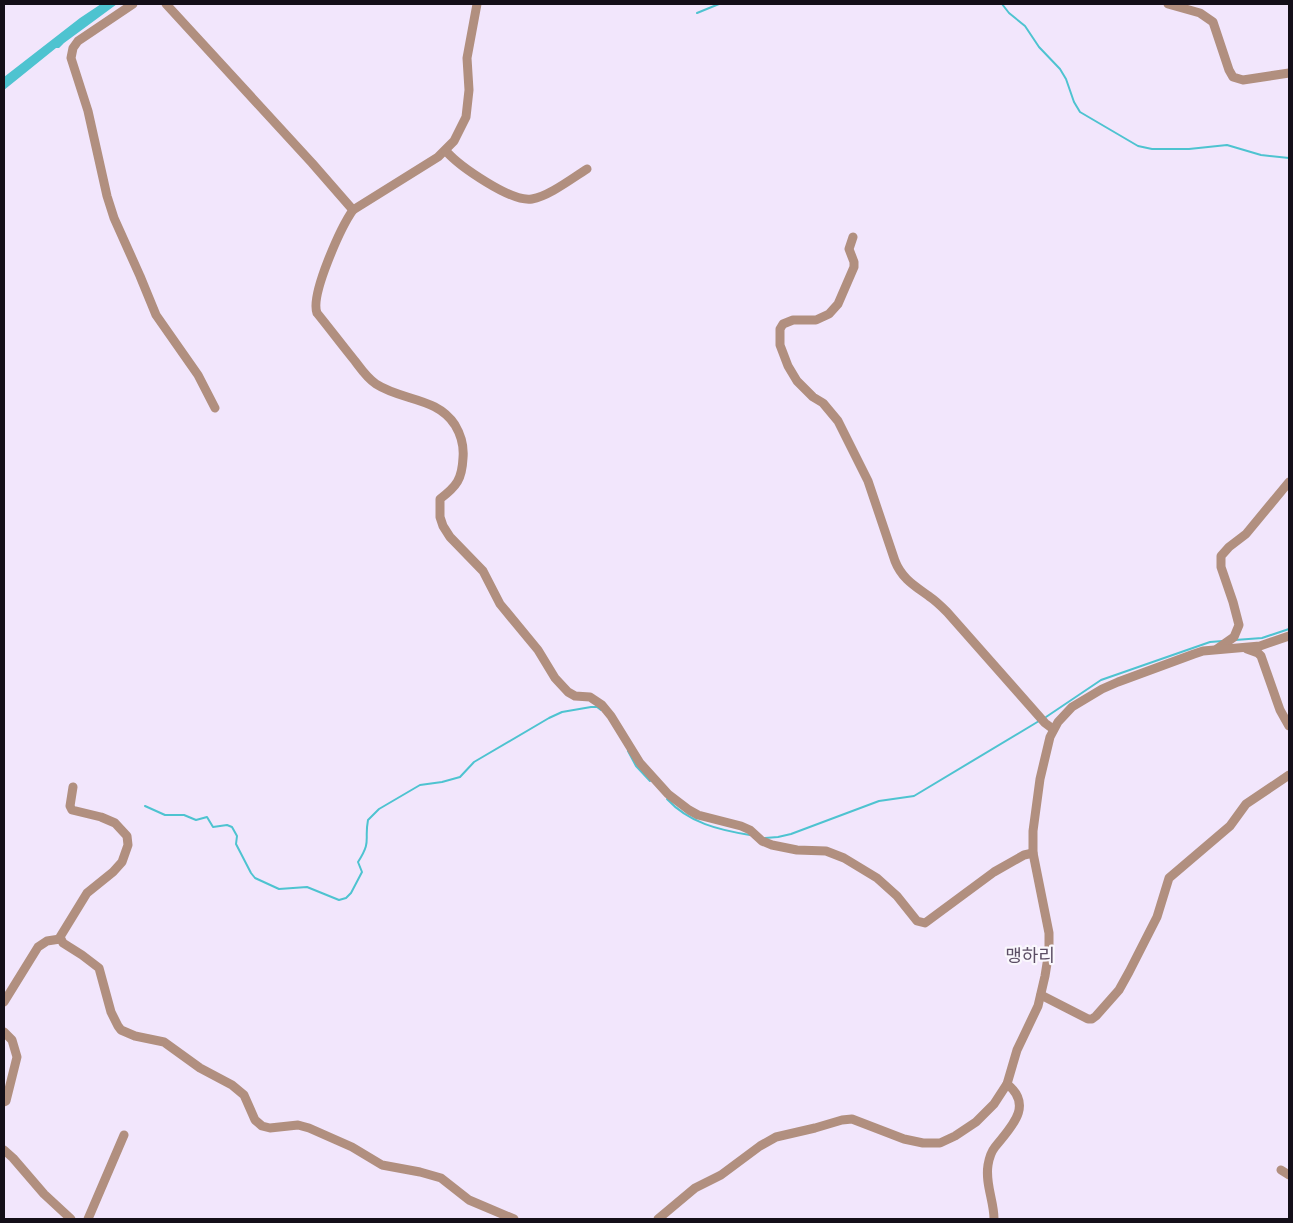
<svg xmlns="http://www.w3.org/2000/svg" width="1293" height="1223" font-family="Signika,'Noto Sans KR',sans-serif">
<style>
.water{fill:#4ec3d0}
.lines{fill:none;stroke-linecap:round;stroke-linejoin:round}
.stream{stroke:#4ec3d0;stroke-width:2}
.minor{stroke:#b18f7f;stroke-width:9}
.labels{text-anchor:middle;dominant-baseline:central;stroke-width:4.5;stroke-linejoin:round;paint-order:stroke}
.quarter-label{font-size:18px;fill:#5b4d64;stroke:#faf7fd}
</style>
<rect width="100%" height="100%" fill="#f2e6fc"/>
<path class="water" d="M 101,4 L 117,4 L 64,43 L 59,48 L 56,48 L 4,90 L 4,77 L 80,18 Z"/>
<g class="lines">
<g class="stream">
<path d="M 1002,4 L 1009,13 L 1025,26 L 1039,47 L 1060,69 L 1066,79 L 1074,102 L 1080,112 L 1138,146 L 1152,149 L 1189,149 L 1227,145 L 1261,155 L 1289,158"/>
<path d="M 697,13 L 719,4"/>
<path d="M 1235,640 L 1262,638 L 1289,629"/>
<path d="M 1046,717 L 1101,680 L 1210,642 L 1223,641"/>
<path d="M 628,751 L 636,766 L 650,781"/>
<path d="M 667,799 C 689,823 719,830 750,835"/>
<path d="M 145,806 L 165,815 L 184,815 L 196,820 L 207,817 L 213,827 L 227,825 L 232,827 L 237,836 L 236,844 L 251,873 L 255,878 L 279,889 L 307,887 L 339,900 L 346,898 L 351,893 L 362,872 L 358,862 C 372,840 364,841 368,820 L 379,809 L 420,785 L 442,782 L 460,777 L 474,762 L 549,718 L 562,712 L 591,707 L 597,707 L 601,710"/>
<path d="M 765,838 L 778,837 L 791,834 L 879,801 L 914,796 L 1039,721"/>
</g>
<g class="minor">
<path d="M 133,4 L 78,41 L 73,48 L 71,58 L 88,111 L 107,196 L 114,218 L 140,276 L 156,315 L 198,375 L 215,408"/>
<path d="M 166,4 L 312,163 L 353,210"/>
<path d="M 477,4 L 467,58 L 469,90 L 466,117 L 454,141 L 438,157 L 353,210 C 341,227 310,295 317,313 C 330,329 342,345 355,361 C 361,369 367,378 376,384 C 402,401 437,397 455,425 C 461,435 464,447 463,458 C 462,479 457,486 440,499 L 440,517 L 443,526 L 450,537 L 483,571 L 500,604 L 538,650 L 555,678 L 568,692 L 575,696 L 590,697 L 602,705 L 611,716 L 640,763 L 668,794 L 689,810 L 698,815 L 741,826 L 750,830 L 762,841 L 772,845 L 797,850 L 826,851 L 844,858 L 877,878 L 897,896 L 917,921 L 925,923 L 994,872 L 1024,855 L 1033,853"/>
<path d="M 1168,4 L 1200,13 L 1213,22 L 1229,70 L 1233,77 L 1243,80 L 1289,73"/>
<path d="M 446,151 C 459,166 512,203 532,199 C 549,196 571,179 587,169"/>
<path d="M 853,237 L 849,249 L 854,262 L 854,267 L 838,304 L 829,314 L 816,320 L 793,320 L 783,324 L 780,329 L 780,345 L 788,366 L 797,381 L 813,397 L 823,403 L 838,421 L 868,481 L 895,561 C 902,579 915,586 930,597 C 936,601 942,607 947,612 L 1045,723 L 1053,729"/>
<path d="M 1217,649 L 1234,637 L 1239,625 L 1233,602 L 1221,567 L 1221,556 L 1229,547 L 1246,534 L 1289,482"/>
<path d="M 1247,649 L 1258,653 L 1261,656 L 1280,710 L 1289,726"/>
<path d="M 73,787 L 70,806 L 72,810 L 101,817 L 115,823 L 127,836 L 128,845 L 122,862 L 113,872 L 87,893 L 60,937 L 63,943 L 82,955 L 99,968 L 111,1012 L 118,1026 L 121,1030 L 135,1036 L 164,1042 L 200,1068 L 232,1085 L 244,1095 L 255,1120 L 262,1126 L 270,1128 L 298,1125 L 309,1128 L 352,1147 L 382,1165 L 420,1172 L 441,1178 L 469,1200 L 514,1219"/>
<path d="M 1041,995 L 1088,1019 L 1092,1019 L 1096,1016 L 1119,990 L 1129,972 L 1157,917 L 1169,878 L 1230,826 L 1246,804 L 1289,775"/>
<path d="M 4,1002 L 38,947 L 47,941 L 60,939"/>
<path d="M 4,1032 L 12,1040 L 17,1057 L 6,1101 L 4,1102"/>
<path d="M 4,1150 L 13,1158 L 44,1194 L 71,1219"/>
<path d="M 1281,1170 L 1289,1175"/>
<path d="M 88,1219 L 124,1135"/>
<path d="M 658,1219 L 695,1188 L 721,1175 L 760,1146 L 776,1137 L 815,1128 L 842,1120 L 852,1119 L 904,1139 L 923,1143 L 940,1143 L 955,1136 L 976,1122 L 994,1104 L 1007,1084 L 1017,1050 L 1038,1006 L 1045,976 L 1049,951 L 1049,933 L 1033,853 L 1033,831 L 1040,779 L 1050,737 L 1058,722 L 1072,707 L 1102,689 L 1118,682 L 1194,654 L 1203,651 L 1260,646 L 1289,636"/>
<path d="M 994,1219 C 994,1201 985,1184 988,1165 C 989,1159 991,1152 995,1147 C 1009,1129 1035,1106 1007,1084"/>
</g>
</g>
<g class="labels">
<g class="quarter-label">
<text x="1030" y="956">맹하리</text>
</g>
</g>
<rect width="1293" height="1223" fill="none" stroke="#140f18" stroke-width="10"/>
</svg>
